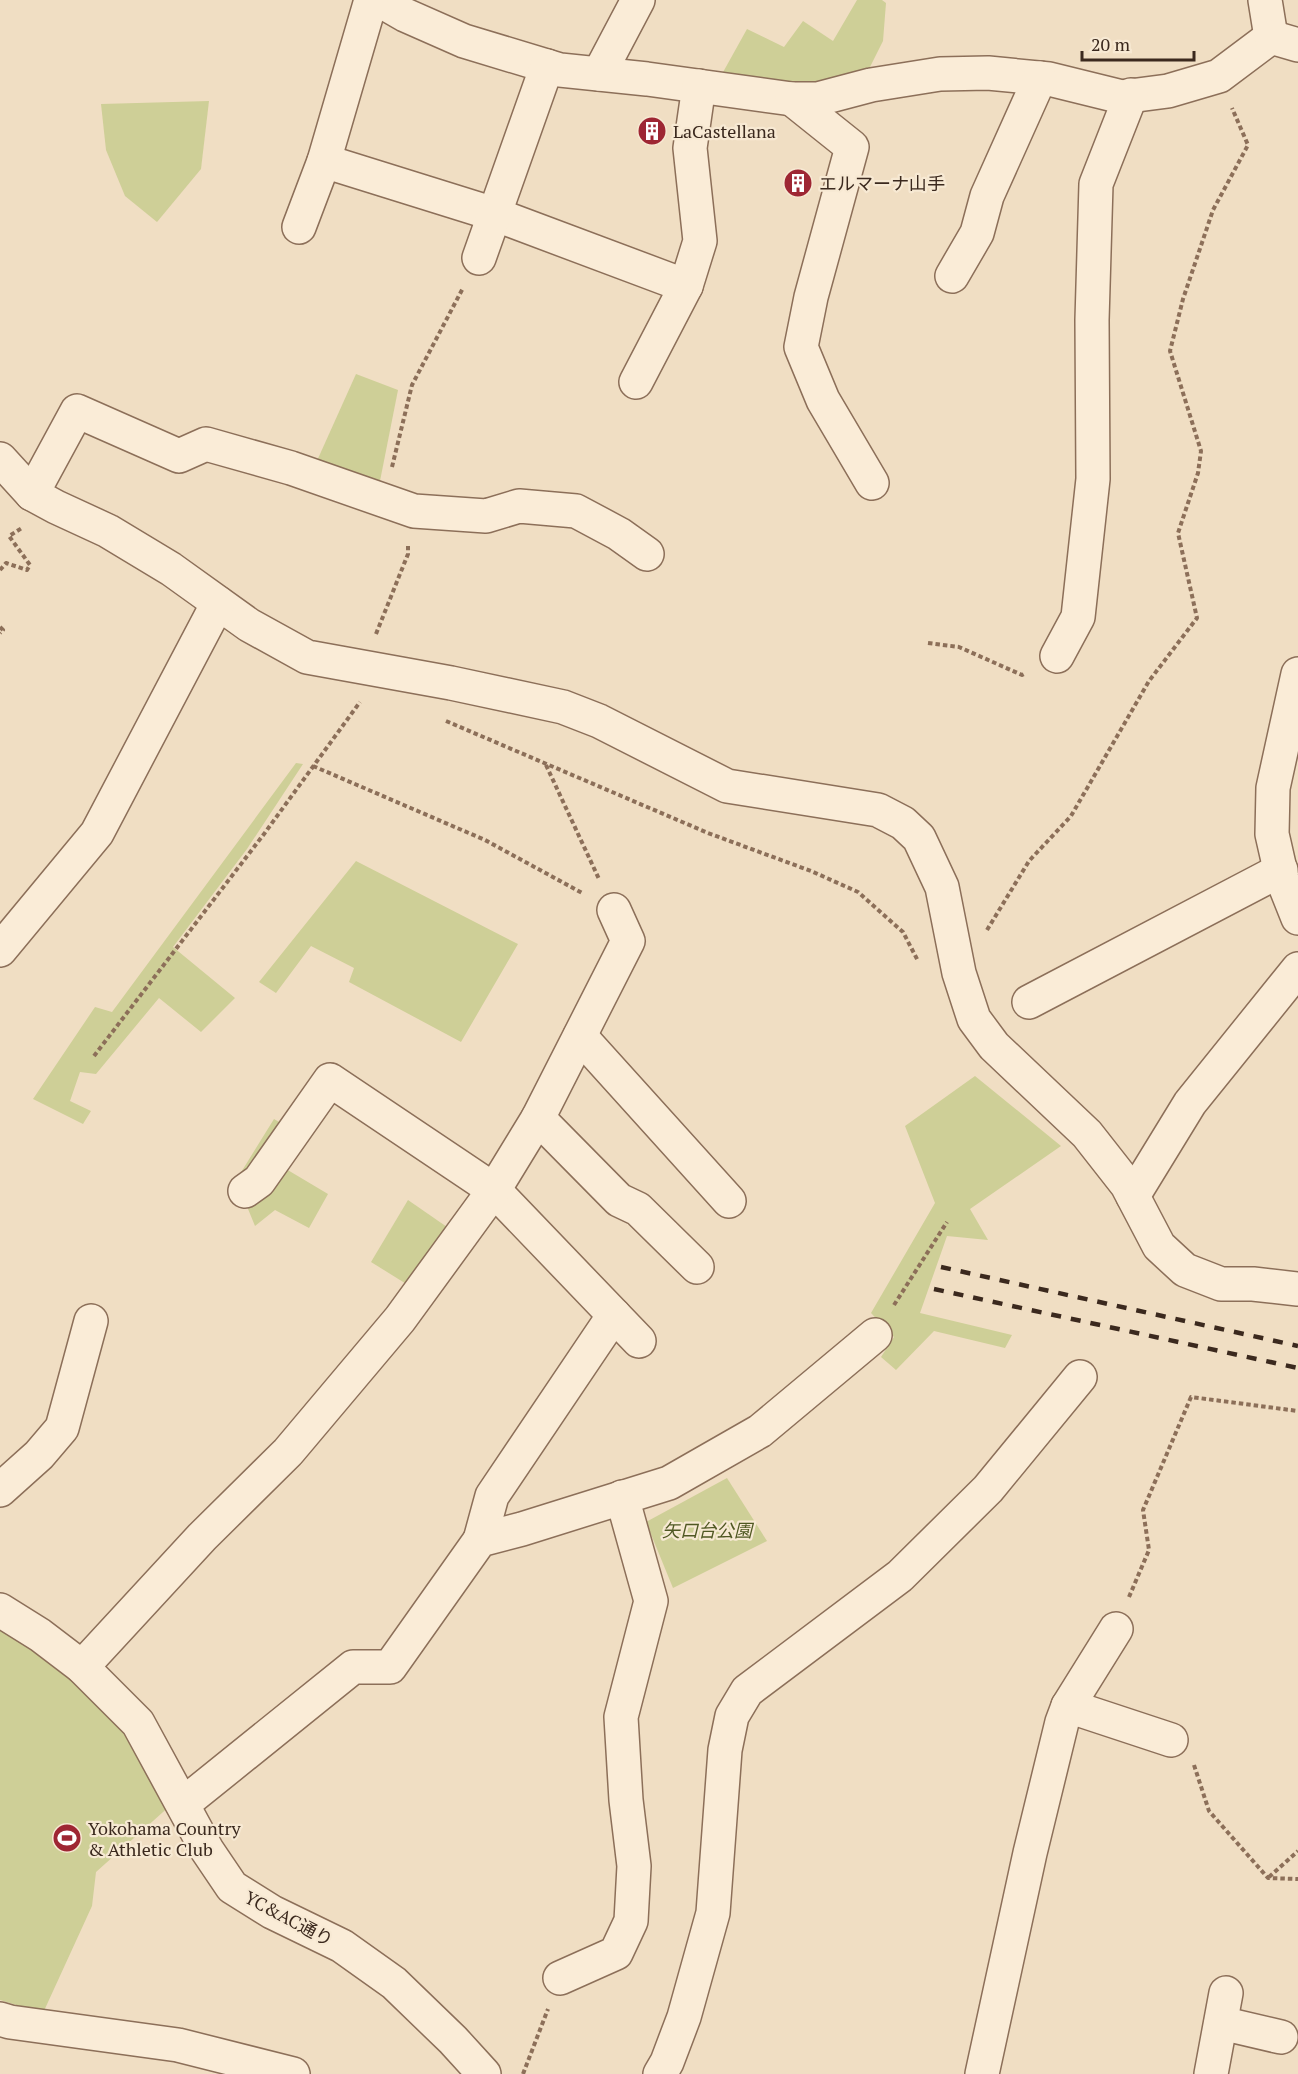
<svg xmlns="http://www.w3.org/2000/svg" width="1298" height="2074" font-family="'PT Serif','Noto Sans JP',serif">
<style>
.green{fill:#cecf97}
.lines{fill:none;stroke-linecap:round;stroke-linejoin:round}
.minor-casing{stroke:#8c6f59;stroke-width:36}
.path{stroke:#8c6f59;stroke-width:4;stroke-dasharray:4.5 3;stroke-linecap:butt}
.minor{stroke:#faecd7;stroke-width:33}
.rail{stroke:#3b291e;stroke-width:4.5;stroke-dasharray:10 10;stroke-linecap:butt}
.labels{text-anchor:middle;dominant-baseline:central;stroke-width:4.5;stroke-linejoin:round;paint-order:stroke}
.poi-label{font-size:18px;fill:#3b291e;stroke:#f7e9d3;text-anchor:start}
.park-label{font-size:18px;font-style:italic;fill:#505823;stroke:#f7e9d3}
.street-label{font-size:18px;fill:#3b291e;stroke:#f7e9d3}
</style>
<rect width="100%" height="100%" fill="#f0dec3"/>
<g class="green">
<path d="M 857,0 L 882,0 L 886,3 L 883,41 L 867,73 L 807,83 L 758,84 L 722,74 L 747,29 L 784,47 L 803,21 L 833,41 Z"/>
<path d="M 209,101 L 201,169 L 157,222 L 125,196 L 106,150 L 101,104 Z"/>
<path d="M 356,374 L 398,390 L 379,486 L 316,463 Z"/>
<path d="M 296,763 L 303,764 L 247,849 L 173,947 L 235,998 L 201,1032 L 159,998 L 96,1074 L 80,1072 L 70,1101 L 91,1111 L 83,1124 L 33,1099 L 95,1007 L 112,1012 Z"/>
<path d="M 356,861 L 518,944 L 461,1042 L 349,982 L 354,968 L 311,946 L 276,993 L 259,982 Z"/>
<path d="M 975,1076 L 1061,1146 L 970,1209 L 988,1240 L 947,1236 L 920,1313 L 1012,1335 L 1005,1348 L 934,1331 L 896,1370 L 881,1357 L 894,1337 L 871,1313 L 935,1203 L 905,1126 Z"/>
<path d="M 274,1119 L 286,1126 L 286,1169 L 328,1194 L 309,1228 L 275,1210 L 255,1226 L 246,1204 L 240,1174 Z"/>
<path d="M 408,1200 L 447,1227 L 408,1285 L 371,1262 Z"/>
<path d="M 727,1478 L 767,1541 L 673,1588 L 646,1522 Z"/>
<path d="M 0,1625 L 88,1688 L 121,1724 L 172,1804 L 96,1872 L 92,1906 L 43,2013 L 0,2000 Z"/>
</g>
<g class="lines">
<g class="minor-casing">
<g id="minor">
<path d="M 379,0 L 405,15 L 464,41 L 560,70 L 647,79 L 792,99 L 818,99 L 871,85 L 940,74 L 988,73 L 1049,79 L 1122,97 L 1168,91 L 1219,76 L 1271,37"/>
<path d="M 1265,0 L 1271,37"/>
<path d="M 1271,37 L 1298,45"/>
<path d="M 599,74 L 638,0"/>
<path d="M 792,99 L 852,147 L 811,297 L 801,347 L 823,400 L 872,483"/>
<path d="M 324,161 L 494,214 L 686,286"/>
<path d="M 299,227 L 324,161 L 371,0"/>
<path d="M 479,258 L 547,66"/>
<path d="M 952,276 L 977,233 L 987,196 L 1040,78"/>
<path d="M 636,382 L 686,286 L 700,241 L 690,148 L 699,86"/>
<path d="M 0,459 L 32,494 L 56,507 L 108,531 L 171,569 L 249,625 L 307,657 L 451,683 L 563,707 L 599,721 L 727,786 L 878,810 L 903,823 L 919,838 L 942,887 L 959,973 L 974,1019 L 994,1046 L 1087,1134 L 1127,1185 L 1159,1246 L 1185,1270 L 1221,1284 L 1253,1284 L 1298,1289"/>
<path d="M 32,494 L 77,411 L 179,456 L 206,444 L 291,468 L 414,511 L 486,516 L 519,506 L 576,511 L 619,534 L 647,554"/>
<path d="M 1057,656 L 1078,617 L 1093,479 L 1092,320 L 1096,184 L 1131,95"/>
<path d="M 1298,674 L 1273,788 L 1272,834 L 1282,878 L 1298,918"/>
<path d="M 0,950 L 97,833 L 218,603"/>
<path d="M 1029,1002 L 1281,870"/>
<path d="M 580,1036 L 729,1201"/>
<path d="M 538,1118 L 619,1200 L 638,1209 L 697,1267"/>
<path d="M 245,1191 L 259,1181 L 330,1080 L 494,1190 L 614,1315 L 492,1496 L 480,1540"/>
<path d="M 1133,1196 L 1190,1103 L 1298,969"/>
<path d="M 614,1315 L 639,1341"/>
<path d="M 0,1490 L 39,1455 L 62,1428 L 91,1321"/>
<path d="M 0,1610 L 40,1635 L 82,1667 L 138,1723 L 207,1850 L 232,1887 L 272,1912 L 342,1946 L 394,1983 L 453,2040 L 484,2074"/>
<path d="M 82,1667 L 202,1537 L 288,1452 L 400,1319 L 494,1190 L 538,1118 L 628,941 L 614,910"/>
<path d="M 1068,1706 L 1171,1740"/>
<path d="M 183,1804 L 353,1667 L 390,1667 L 480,1540 L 522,1529 L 669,1483 L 760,1431 L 875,1335"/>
<path d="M 560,1978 L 616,1953 L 631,1921 L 634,1866 L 626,1800 L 621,1717 L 651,1601 L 622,1497"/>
<path d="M 0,2019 L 10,2022 L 178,2045 L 293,2074"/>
<path d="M 1221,2023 L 1281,2037"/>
<path d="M 660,2074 L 667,2062 L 684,2017 L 713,1913 L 725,1750 L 732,1716 L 747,1691 L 900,1576 L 988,1489 L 1080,1377"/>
<path d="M 982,2074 L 1030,1853 L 1062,1722 L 1068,1706 L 1116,1629"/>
<path d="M 1211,2074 L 1226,1993"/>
</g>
</g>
<g class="path">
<path d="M 392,467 L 412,385 L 463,288"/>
<path d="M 0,570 L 6,563 L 27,570 L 30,565 L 9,536 L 22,528"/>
<path d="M 0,627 L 3,630 L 0,633"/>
<path d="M 376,634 L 408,554 L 408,546"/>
<path d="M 928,643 L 959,647 L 1022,675 L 1026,673"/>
<path d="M 446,721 L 708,833 L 811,871 L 858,892 L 903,932 L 918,961"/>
<path d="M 546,765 L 599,879"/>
<path d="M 313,766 L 485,840 L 584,894"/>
<path d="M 987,930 L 1029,861 L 1071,816 L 1149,681 L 1197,618 L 1178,533 L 1198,473 L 1201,451 L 1170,351 L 1183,299 L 1213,210 L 1248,145 L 1232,108"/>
<path d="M 94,1056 L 264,834 L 360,702"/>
<path d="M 894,1305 L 947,1222"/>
<path d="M 1129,1597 L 1149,1550 L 1143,1510 L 1191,1397 L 1298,1411"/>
<path d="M 1194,1765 L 1209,1811 L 1268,1878 L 1298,1879"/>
<path d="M 1269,1877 L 1298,1851"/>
<path d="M 523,2074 L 548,2009"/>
</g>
<use href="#minor" class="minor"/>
<g class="rail">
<path d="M 941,1267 L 1298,1346"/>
<path d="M 934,1289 L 1298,1368"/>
</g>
</g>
<defs>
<g id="building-disc" transform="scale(1.5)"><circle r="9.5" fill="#9e2633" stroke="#f7e9d3"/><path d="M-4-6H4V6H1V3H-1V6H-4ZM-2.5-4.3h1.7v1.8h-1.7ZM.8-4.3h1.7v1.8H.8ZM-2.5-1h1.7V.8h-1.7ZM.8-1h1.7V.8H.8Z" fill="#fff"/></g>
<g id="stadium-disc" transform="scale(1.5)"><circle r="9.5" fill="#9e2633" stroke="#f7e9d3"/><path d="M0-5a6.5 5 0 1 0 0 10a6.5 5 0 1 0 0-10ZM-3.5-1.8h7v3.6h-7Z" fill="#fff"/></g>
</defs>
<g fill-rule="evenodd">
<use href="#building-disc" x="652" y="131"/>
<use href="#building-disc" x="798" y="183"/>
<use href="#stadium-disc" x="67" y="1838"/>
</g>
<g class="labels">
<g class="poi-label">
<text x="673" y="131">LaCastellana</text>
<text x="819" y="183">エルマーナ山手</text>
<text x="88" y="1828">Yokohama Country<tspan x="88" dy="21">&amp; Athletic Club</tspan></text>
</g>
<g class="park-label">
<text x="707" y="1530">矢口台公園</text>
</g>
<g class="street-label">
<text transform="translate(289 1918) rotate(28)">YC&amp;AC通り</text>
</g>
</g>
<path d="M1082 51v9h112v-9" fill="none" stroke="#3b291e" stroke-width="3"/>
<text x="1091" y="51" font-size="18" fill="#3b291e" stroke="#f7e9d3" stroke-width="4.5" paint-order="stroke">20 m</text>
</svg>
